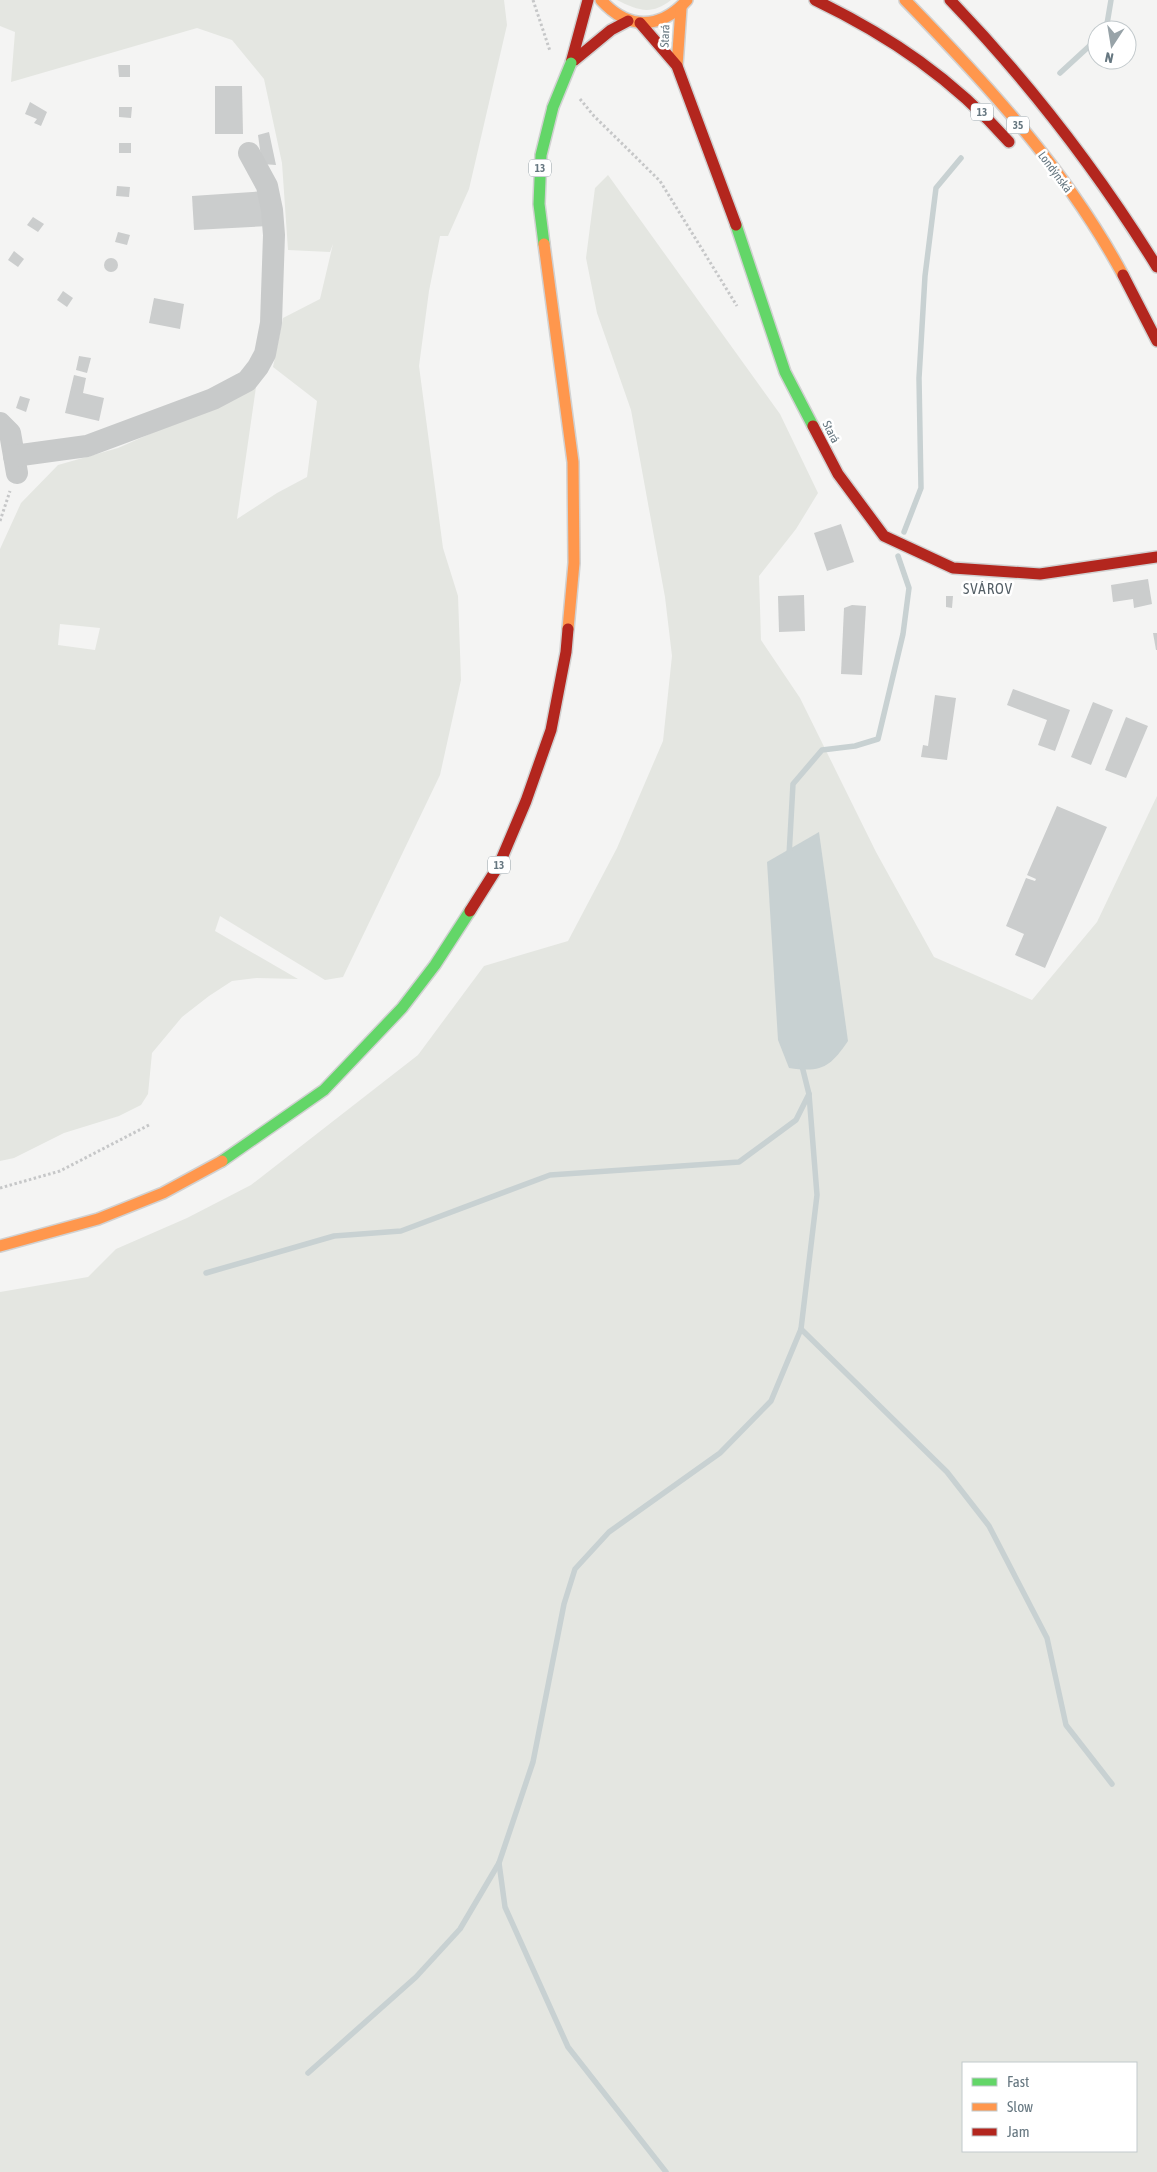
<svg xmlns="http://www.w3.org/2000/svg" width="1157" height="2172" font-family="'Asap Condensed',sans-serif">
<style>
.green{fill:#e4e6e1;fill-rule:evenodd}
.water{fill:#c8d1d2}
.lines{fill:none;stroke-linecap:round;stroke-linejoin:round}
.stream{stroke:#c8d1d2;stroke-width:5.5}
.building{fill:#cbcdcd}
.fast-casing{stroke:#d1d1d1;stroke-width:14}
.slow-casing{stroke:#d1d1d1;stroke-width:14}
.jam-casing{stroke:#d1d1d1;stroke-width:14}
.path{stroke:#c6c7c8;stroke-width:3;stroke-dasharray:2.5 2.5;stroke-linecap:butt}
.street{stroke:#c8caca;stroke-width:22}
.fast{stroke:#63d668;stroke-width:11}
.slow{stroke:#ff974d;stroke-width:11}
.jam{stroke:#b3261e;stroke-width:11}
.fast-bridge-casing{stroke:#d1d2d2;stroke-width:14;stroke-linecap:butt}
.fast-bridge{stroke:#63d668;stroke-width:11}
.labels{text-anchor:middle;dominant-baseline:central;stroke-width:5;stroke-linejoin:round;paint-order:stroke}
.shield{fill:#fff;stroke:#94a0a6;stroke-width:1}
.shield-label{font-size:11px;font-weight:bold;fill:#667780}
.street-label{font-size:12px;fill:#667780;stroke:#fff}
.quarter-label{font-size:15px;letter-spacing:1px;fill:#545f66;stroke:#fff}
</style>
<rect width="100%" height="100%" fill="#f4f4f3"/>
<g class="green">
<path d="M 0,0 L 504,0 L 507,25 L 469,189 L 448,236 L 440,236 L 429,291 L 419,366 L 443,548 L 458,596 L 461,680 L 440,775 L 343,977 L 325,980 L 220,916 L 215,931 L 298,979 L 257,978 L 232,981 L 209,996 L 182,1017 L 152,1053 L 148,1094 L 141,1105 L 119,1116 L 64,1133 L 14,1158 L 0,1161 L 0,549 L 21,503 L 58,465 L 118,448 L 256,387 L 237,519 L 277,493 L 307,477 L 317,401 L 273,367 L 283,318 L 320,299 L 333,244 L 330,252 L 288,250 L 282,163 L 264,79 L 232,40 L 197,28 L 11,82 L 15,32 L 0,26 ZM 60,624 L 100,628 L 95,650 L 58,645 Z"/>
<path d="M 617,0 L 671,0 C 651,16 637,10 617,0 Z"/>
<path d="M 608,175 L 780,414 L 818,493 L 796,529 L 759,576 L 761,640 L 800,698 L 876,852 L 934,957 L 1032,1000 L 1097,922 L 1157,796 L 1157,2172 L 0,2172 L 0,1292 L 88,1277 L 116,1249 L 187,1218 L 251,1185 L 418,1055 L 484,966 L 568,941 L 617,848 L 663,741 L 672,656 L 665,597 L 631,410 L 597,313 L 586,258 L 595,188 ZM 963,2063 L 1136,2063 L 1136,2151 L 963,2151 Z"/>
</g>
<path class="water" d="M 819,832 L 848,1041 C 830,1067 822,1073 789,1068 L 778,1040 L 767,862 Z"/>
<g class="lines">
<g class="stream">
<path d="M 1106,30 L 1111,0"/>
<path d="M 1060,73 L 1097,39"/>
<path d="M 904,532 L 921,488 L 919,378 L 925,276 L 936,188 L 961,158"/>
<path d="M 789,856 L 793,784 L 822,750 L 855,746 L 878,739 L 903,634 L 909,588 L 898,556"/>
<path d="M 206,1273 L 334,1236 L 401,1231 L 550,1175 L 739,1162 L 796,1120 L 809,1094"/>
<path d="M 801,1329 L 947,1472 L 989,1526 L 1047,1638 L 1066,1725 L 1112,1784"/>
<path d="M 308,2073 L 416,1977 L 460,1929 L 499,1863"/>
<path d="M 666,2172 L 568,2047 L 505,1907 L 499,1863 L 533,1762 L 564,1604 L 575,1569 L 609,1532 L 720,1453 L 771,1401 L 801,1329 L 817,1195 L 809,1094 L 801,1062"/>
</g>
</g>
<g class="building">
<path d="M 118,65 L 130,65 L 130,77 L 119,77 Z"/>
<path d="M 215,86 L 242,86 L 243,134 L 215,134 Z"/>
<path d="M 30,102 L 47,112 L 41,126 L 34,123 L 37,119 L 25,114 Z"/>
<path d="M 119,107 L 132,107 L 131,118 L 119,117 Z"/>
<path d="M 269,132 L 276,165 L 262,164 L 258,135 Z"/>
<rect x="119" y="143" width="12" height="10"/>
<path d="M 117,186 L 130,187 L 129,197 L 116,196 Z"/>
<path d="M 266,191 L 268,226 L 194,230 L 192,196 Z"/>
<path d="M 33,217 L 44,224 L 38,232 L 27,225 Z"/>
<path d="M 118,232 L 130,235 L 127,245 L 115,242 Z"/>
<path d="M 14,251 L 24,259 L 18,267 L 8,260 Z"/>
<circle cx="111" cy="265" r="7"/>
<path d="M 63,291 L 73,298 L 67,307 L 57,300 Z"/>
<path d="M 154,298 L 184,304 L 180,329 L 149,323 Z"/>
<path d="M 79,356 L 91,358 L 87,373 L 76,370 Z"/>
<path d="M 74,375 L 86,378 L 83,393 L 104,398 L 99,421 L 65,413 Z"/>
<path d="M 20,396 L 30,399 L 26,412 L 16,408 Z"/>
<path d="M 841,524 L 854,562 L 827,571 L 814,533 Z"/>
<path d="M 1148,579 L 1152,604 L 1134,608 L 1133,599 L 1113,602 L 1111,585 Z"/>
<path d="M 804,595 L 805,631 L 779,632 L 778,596 Z"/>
<path d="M 946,596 L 953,596 L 952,608 L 946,607 Z"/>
<path d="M 852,605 L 866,606 L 862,675 L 841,674 L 844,608 Z"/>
<path d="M 1153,633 L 1157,633 L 1157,650 L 1156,650 Z"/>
<path d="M 1013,689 L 1070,710 L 1055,751 L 1038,745 L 1047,720 L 1007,705 Z"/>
<path d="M 935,695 L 956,698 L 947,760 L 921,757 L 923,745 L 928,746 Z"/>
<path d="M 1093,702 L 1113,710 L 1091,765 L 1071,757 Z"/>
<path d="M 1126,717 L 1148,726 L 1126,778 L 1105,770 Z"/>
<path d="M 1057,806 L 1107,827 L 1045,968 L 1015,955 L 1024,934 L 1006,926 L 1026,878 L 1035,881 L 1036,879 L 1027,875 Z"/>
</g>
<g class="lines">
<g class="fast-casing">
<g id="fast">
<path d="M 736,225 L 785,372 L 813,426"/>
<path d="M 544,244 L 539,204 L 541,155 L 553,107"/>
<path d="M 222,1161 L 324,1090 L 402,1008 L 435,965 L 470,911"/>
</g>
</g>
<g class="slow-casing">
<g id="slow">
<path d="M 601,0 C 628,30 660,30 687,0"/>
<path d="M 905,0 C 987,84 1067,171 1123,275"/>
<path d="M 677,66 L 681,8"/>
<path d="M 544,244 L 573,462 L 574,563 L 568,629"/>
<path d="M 0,1246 L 98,1219 L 163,1193 L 222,1161"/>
</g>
</g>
<g class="jam-casing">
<g id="jam">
<path d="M 815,0 C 890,36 954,80 1009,142"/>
<path d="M 950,0 C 1029,82 1097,170 1157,267"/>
<path d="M 640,23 L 677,66 L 736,225"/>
<path d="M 571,63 L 611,30 L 628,21"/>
<path d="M 571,63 L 588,0"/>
<path d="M 1123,275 L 1157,341"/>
<path d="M 813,426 L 838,474 L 884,536 L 953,568 L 1040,574 L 1157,557"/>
<path d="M 470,911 L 499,865 L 526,801 L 551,730 L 566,652 L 568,629"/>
</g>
</g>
<g class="path">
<path d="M 533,0 L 550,51"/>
<path d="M 580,99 L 594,116 L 660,181 L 737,306"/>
<path d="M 0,521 L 10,491"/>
<path d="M 0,1188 L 60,1171 L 149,1125"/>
</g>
<g class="street">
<path d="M 0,423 L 10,433 L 17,473"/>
<path d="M 14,456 L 87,446 L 213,399 L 247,381 L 258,367 L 265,354 L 271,323 L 274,235 L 272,210 L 267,186 L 249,153"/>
</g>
<use href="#fast" class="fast"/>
<use href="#slow" class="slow"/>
<use href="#jam" class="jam"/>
<g class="fast-bridge-casing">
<path id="fast-bridge" d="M 553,107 L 571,63"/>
</g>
<use href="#fast-bridge" class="fast-bridge"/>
</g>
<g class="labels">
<g class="shield">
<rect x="971" y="103.5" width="22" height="17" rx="4"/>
<rect x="1007" y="116.5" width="22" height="17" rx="4"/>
<rect x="529" y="159.5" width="22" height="17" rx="4"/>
<rect x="488" y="856.5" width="22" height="17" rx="4"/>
</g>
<g class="shield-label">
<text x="982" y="112">13</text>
<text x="1018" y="125">35</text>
<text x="540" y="168">13</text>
<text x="499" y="865">13</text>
</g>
<g class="street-label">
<text transform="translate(665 36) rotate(-87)">Stará</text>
<text transform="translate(1055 172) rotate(53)">Londýnská</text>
<text transform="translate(831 432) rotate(63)">Stará</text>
</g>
<g class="quarter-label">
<text x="988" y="588">SVÁROV</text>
</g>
</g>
<rect x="962" y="2062" width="175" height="90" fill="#ffffff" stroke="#c2c9cc"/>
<rect x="972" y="2078" width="25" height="8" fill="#63d668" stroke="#c2c9cc"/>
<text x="1007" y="2087" font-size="15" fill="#667780">Fast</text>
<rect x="972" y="2103" width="25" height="8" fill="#ff974d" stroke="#c2c9cc"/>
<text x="1007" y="2112" font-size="15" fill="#667780">Slow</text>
<rect x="972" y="2128" width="25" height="8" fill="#b3261e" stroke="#c2c9cc"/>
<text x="1007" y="2137" font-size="15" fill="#667780">Jam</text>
<g transform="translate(1112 45) rotate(192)"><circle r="24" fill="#ffffff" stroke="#c2c9cc"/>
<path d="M0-4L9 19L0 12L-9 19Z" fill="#98a3a8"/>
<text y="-8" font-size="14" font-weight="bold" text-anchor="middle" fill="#667780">N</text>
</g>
</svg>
